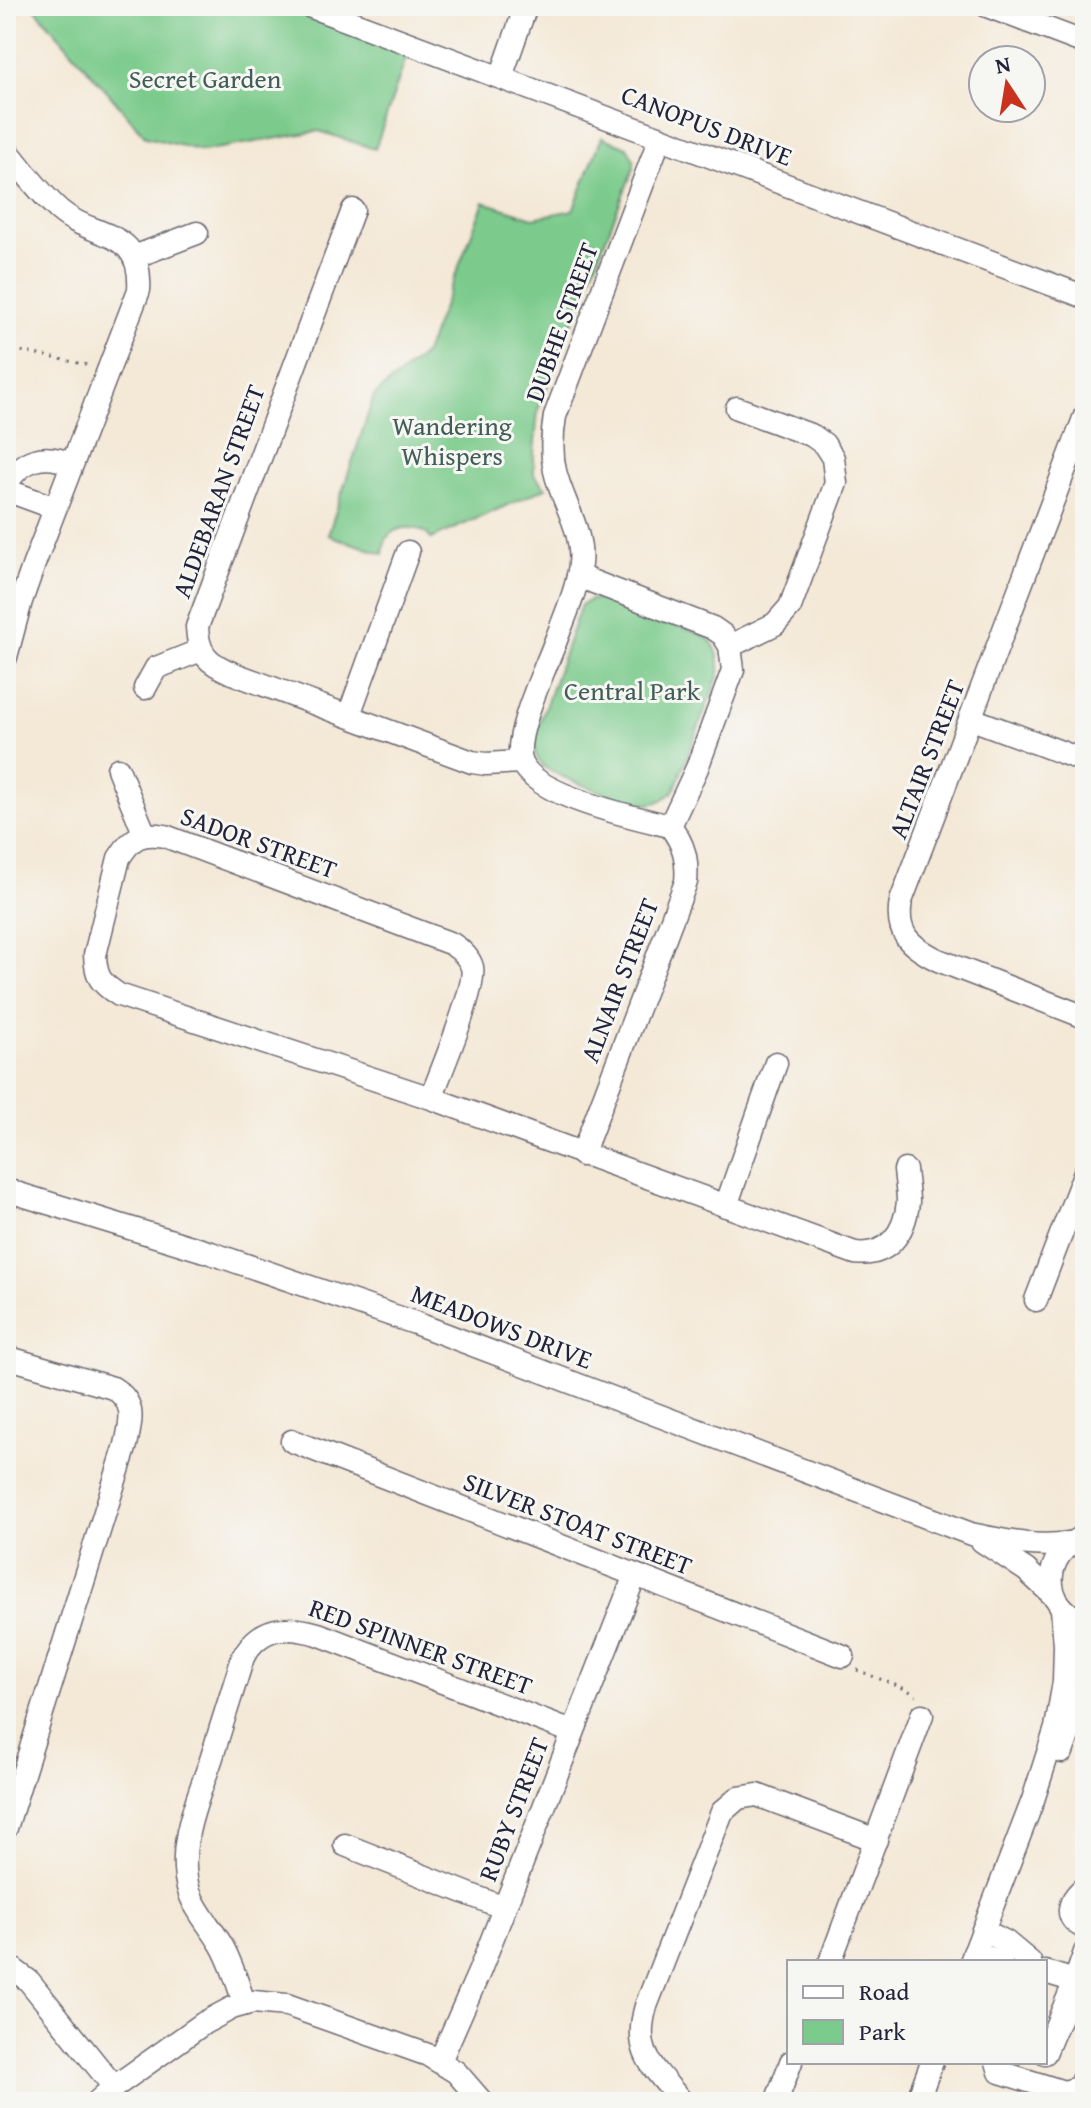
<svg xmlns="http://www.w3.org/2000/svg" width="1091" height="2108" font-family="'Gentium Book Plus',serif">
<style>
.green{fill:#7bcb8c;stroke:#4e7664;stroke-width:2}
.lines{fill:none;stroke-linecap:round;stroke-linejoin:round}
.minor-casing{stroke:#6c6771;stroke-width:25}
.path{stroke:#6c6771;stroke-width:3;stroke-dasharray:2 6;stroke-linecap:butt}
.minor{stroke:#fff;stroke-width:22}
.labels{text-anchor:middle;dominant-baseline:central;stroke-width:6;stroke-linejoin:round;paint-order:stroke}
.park-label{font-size:26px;fill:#415d57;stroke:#f6f6f2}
.street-label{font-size:26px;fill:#22223b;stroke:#f6f6f2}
</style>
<rect width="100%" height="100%" fill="#f6f6f2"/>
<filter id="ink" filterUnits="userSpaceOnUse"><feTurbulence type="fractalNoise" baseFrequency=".0125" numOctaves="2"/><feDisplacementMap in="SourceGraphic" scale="16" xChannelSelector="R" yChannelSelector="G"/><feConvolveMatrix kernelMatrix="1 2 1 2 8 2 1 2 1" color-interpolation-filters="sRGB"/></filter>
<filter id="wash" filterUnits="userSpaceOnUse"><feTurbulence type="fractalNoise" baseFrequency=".006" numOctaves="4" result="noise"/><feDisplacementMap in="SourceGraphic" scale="32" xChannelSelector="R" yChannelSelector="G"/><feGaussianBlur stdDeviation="1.8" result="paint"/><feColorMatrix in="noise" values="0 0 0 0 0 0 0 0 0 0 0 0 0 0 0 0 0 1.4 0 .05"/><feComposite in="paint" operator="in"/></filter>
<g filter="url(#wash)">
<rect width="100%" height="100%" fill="#f4e8d6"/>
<g class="green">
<path d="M 33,6 L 283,6 L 408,52 L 375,149 L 319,131 L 203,151 L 146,137 Z"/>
<path d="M 602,137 L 627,147 L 634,160 L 634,167 L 538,410 L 534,453 L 534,475 L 546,488 L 431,539 C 423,526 401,524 389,535 C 384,540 384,548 383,554 L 328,535 L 374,396 L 425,353 L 484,202 L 533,218 L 573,210 Z"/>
<path d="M 608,597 L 707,637 C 718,648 720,659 719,674 L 674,791 C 666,798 658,804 646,804 C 631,804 553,776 542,765 C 534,756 534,746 535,736 L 581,605 L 590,600 Z"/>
</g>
</g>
<g filter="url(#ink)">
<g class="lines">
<g class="minor-casing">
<g id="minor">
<path d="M 309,6 L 1085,297"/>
<path d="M 987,6 L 1085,43"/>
<path d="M 6,8 L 8,6"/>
<path d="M 501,77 L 526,6"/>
<path d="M 660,138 L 555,416 C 552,434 551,453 555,471 C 562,502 584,531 580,564 C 577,590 565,616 556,640 C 545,670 517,727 520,756 C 524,795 638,818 670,826"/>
<path d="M 6,149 C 23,170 39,192 59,210 C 93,240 143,227 139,290 L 34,564 L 21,601 L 6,657"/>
<path d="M 353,210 L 197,627 C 198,654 208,663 232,673 L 472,762 L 486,764 L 521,762"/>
<path d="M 134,257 L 197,233"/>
<path d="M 1085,416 L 901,901 C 895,934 910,946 938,960 L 1085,1017"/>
<path d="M 6,484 C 22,459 44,452 71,464"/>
<path d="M 6,490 L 55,508"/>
<path d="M 578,576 L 713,628 L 723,635 L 730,646 L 733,670 L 697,768 L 670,826"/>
<path d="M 730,646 L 775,624 L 790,607 L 836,483 L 833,458 L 824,444 L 813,436 L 737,408"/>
<path d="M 145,688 L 156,668 L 201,650"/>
<path d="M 349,715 L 408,552"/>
<path d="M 972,719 L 1085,761"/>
<path d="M 118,769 L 145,835"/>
<path d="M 431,1098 C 440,1074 477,987 472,967 C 469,957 461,950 452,944 L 165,836 C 141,832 132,837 119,858 L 95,955 C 96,977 100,983 119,995 L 431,1098 L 855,1253 C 888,1257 905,1233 908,1202 C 908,1192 906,1181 905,1170"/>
<path d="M 582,1155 L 686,882 C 688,859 684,844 670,826"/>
<path d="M 6,1190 L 211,1253 L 415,1323 L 971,1534 C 1006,1541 1033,1548 1069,1543"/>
<path d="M 726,1206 L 776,1063"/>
<path d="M 1036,1300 L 1085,1172"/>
<path d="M 6,1357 L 113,1388 C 137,1403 131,1421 126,1445 L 6,1828"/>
<path d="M 292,1441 L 843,1656"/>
<path d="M 1085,1536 C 1041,1552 1040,1607 1085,1622"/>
<path d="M 982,1541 L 1026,1570 L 1054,1596"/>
<path d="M 1062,1752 L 1085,1689"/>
<path d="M 345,1845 L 504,1908"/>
<path d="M 1085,1887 C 1068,1901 1062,1918 1085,1928"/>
<path d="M 983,1930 L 1006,1942 L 1030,1962"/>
<path d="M 974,1953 L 1001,1962"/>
<path d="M 830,1962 L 922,1715"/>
<path d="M 971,1962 L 1033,1800 L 1056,1728 L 1064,1682 L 1065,1645 L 1062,1609"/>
<path d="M 6,1964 L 29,1981 L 114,2087"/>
<path d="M 1045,1972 L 1075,1981 L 1085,1952"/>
<path d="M 244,2003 C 238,1984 232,1964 222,1946 C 212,1928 197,1913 190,1894 C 174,1849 198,1799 212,1757 C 222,1723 233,1690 243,1657 C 261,1625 286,1625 318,1634 L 572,1732"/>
<path d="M 1045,2053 L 1075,1981"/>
<path d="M 440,2061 L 480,1970 L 635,1575"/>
<path d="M 997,2062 L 1000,2072 L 1064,2092 L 1078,2088 L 1085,2074"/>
<path d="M 97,2102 L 114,2087 L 204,2023 L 232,2008 L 253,2002 L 287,2005 L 428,2055 L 456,2072 L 482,2102"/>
<path d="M 682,2102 C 654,2067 632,2054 646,2006 L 722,1812 L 738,1798 L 757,1795 L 876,1840"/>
<path d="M 776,2102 L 791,2062"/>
<path d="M 917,2102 L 932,2062"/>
</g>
</g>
<g class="path">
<path d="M 6,348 L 88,365"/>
<path d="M 857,1670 L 908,1690 L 916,1696"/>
</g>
<use href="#minor" class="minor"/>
</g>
</g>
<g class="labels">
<g class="park-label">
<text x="205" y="78">Secret Garden</text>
<text x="452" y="425">Wandering<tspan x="452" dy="30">Whispers</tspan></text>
<text x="632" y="690">Central Park</text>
</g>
<g class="street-label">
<text transform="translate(707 125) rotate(21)">CANOPUS DRIVE</text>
<text transform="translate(561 322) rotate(-70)">DUBHE STREET</text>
<text transform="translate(218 491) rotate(-70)">ALDEBARAN STREET</text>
<text transform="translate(926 759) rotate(-69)">ALTAIR STREET</text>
<text transform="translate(259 842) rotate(20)">SADOR STREET</text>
<text transform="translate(619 980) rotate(-69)">ALNAIR STREET</text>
<text transform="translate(502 1326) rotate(21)">MEADOWS DRIVE</text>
<text transform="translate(578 1523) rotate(21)">SILVER STOAT STREET</text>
<text transform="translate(421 1646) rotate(20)">RED SPINNER STREET</text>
<text transform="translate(513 1809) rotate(-69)">RUBY STREET</text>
</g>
</g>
<rect width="1091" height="2108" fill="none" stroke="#f6f6f2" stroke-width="32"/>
<rect x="787" y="1960" width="260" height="104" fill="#f6f6f2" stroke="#a1a1a9" stroke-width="2"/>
<rect x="803" y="1986" width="40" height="12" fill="#ffffff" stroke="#a1a1a9" stroke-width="2"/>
<text x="859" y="2000" font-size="24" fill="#22223b">Road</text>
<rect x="803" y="2020" width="40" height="24" fill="#7bcb8c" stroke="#a1a1a9" stroke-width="2"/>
<text x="859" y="2040" font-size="24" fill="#22223b">Park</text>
<g transform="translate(1007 84) rotate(348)"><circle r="38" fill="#f6f6f2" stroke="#a1a1a9" stroke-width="2"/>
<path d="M0-6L14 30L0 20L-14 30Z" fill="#c8321e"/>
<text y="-12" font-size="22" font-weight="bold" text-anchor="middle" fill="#22223b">N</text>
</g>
</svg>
